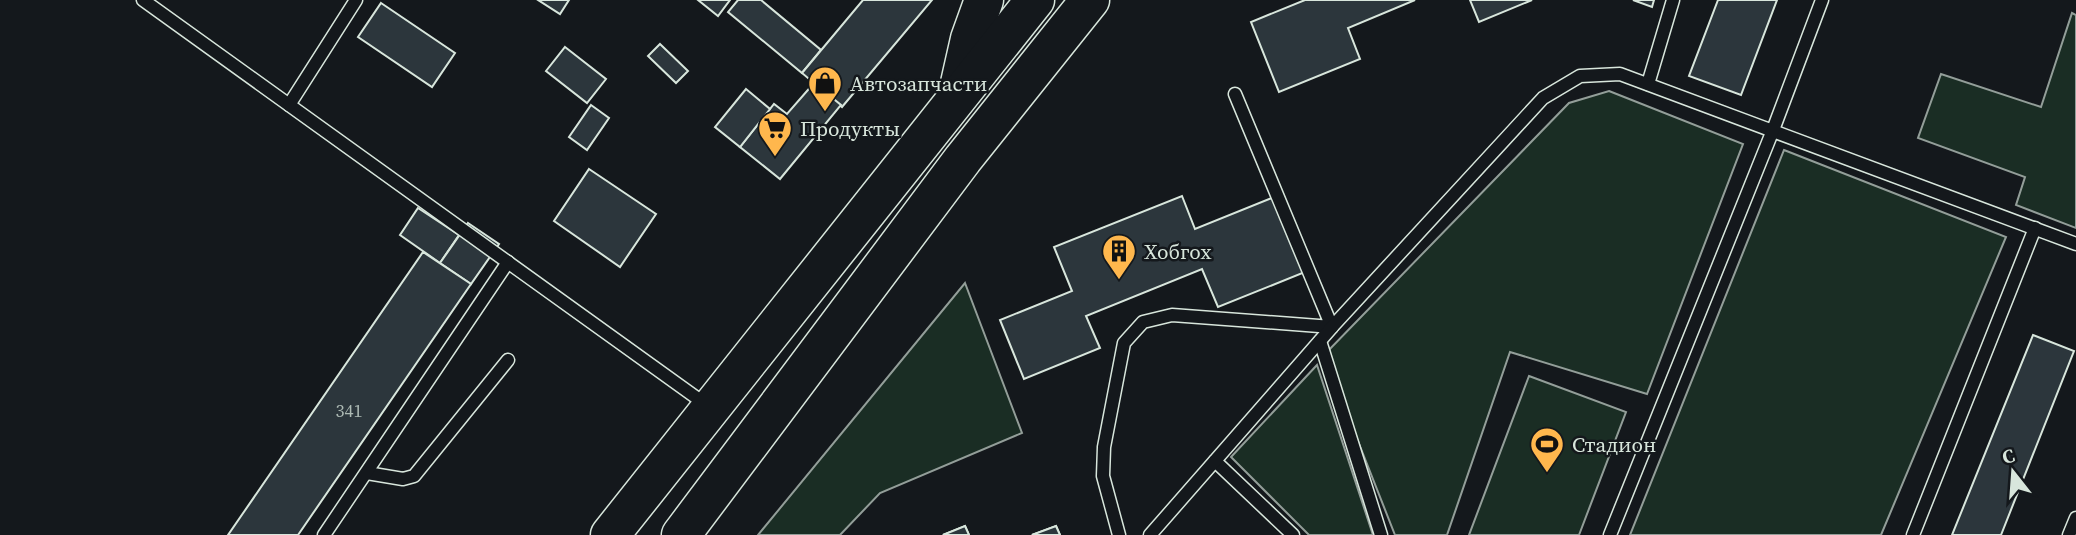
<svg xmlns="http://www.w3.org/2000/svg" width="2076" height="535" font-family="'Source Serif 4',serif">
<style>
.green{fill:#1a2d24;stroke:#939e99;stroke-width:2}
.building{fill:#2c363c;stroke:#d8e6dc;stroke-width:2}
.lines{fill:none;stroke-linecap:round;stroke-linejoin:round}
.service-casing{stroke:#d8e6dc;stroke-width:15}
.primary-casing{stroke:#d8e6dc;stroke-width:41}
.service{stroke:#14181c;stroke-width:12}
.primary{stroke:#14181c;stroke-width:38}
.labels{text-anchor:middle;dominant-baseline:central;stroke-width:5;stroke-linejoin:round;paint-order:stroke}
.number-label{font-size:18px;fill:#adbab4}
.poi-label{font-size:21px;fill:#d8e6dc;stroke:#14181c;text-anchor:start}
</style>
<rect width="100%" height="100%" fill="#14181c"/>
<g class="green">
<path d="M 2072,13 L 2076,15 L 2076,228 L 2016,205 L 2025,177 L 1918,138 L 1941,74 L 2041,107 Z"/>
<path d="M 1609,91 L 1743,144 L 1647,394 L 1510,352 L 1447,535 L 1395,535 L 1324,355 L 1569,103 Z"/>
<path d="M 1784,150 L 2006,237 L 1881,535 L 1630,535 Z"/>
<path d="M 965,283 L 1022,433 L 880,493 L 840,535 L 758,535 Z"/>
<path d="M 1317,365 L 1373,535 L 1309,535 L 1231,457 Z"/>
<path d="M 1529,376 L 1626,412 L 1579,535 L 1469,535 Z"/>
</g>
<g class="building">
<path d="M 538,0 L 569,0 L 560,14 Z"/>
<path d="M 698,0 L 730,0 L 718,16 Z"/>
<path d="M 738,0 L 761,0 L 821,50 L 802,73 L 728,12 Z"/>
<path d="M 863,0 L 932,0 L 842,107 L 802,73 Z"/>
<path d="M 1305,0 L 1415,0 L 1348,28 L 1360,59 L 1279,92 L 1251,22 Z"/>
<path d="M 1470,0 L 1532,0 L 1479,22 Z"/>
<path d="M 1633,0 L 1654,0 L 1652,7 Z"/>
<path d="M 1718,0 L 1777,0 L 1741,95 L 1689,76 Z"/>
<path d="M 381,3 L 455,53 L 432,87 L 358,37 Z"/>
<path d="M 660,44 L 688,71 L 676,83 L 648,56 Z"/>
<path d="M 565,47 L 606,79 L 587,103 L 546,71 Z"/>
<path d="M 814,83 L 841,105 L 780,179 L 740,147 L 774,104 L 787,114 Z"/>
<path d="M 746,89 L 770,109 L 740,147 L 715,127 Z"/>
<path d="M 591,105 L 609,118 L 587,150 L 569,137 Z"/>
<path d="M 589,169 L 656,214 L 620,267 L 554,221 Z"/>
<path d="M 1182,196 L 1195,229 L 1274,197 L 1305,272 L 1218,307 L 1202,269 L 1086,316 L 1100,348 L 1024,379 L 1000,320 L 1072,291 L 1054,247 Z"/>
<path d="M 418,208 L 459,235 L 440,263 L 400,235 Z"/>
<path d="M 468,223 L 499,244 L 471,284 L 440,263 Z"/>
<path d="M 423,252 L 471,284 L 298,535 L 228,535 Z"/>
<path d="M 2033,335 L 2074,351 L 2001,535 L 1952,535 Z"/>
<path d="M 965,526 L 969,535 L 943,535 Z"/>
<path d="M 965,526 L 969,535 L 943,535 Z"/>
<path d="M 1056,526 L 1060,535 L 1032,535 Z"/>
<path d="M 1056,526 L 1060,535 L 1032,535 Z"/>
</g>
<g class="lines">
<g class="service-casing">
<g id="service">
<path d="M 143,0 L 708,406"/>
<path d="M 1648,84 L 1673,0"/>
<path d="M 289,105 L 356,0"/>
<path d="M 1320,341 L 1381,535"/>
<path d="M 1215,461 L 1293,535"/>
<path d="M 367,473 L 403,479 L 414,476 L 508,360"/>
<path d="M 324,535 L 508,262"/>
<path d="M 1119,535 L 1103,476 L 1104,447 L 1124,343 L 1143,322 L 1172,315 L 1332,327 L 1235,94"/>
<path d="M 1150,535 L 1332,327 L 1543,98 L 1580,76 L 1620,74 L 2076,244"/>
<path d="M 1610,535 L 1773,130 L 1822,0"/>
<path d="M 1913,535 L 2035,228"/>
<path d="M 2069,535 L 2076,518"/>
</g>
</g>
<g class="primary-casing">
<g id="primary">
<path d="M 958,92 L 970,39 L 984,0"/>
<path d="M 610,535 L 1035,0"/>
<path d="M 681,535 L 963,159 L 1090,0"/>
</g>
</g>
<use href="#service" class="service"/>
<use href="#primary" class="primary"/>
</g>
<defs>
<g id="shop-pin" transform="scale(1.75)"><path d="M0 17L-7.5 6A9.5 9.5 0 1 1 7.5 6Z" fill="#ffb74d" stroke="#14181c"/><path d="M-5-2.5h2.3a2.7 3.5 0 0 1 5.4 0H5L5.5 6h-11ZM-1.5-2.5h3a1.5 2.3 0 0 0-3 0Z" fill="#111"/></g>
<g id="supermarket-pin" transform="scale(1.75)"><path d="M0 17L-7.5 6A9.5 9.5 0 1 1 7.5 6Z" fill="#ffb74d" stroke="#14181c"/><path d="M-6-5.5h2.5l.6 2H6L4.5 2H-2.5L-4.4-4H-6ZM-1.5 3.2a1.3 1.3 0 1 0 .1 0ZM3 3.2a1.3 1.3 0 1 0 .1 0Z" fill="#111"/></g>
<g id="building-pin" transform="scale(1.75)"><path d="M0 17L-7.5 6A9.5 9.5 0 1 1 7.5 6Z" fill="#ffb74d" stroke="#14181c"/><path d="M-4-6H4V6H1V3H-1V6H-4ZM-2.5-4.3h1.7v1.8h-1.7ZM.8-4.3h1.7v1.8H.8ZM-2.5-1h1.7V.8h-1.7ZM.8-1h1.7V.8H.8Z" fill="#111"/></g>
<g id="stadium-pin" transform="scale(1.75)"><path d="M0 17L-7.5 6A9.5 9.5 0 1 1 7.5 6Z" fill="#ffb74d" stroke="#14181c"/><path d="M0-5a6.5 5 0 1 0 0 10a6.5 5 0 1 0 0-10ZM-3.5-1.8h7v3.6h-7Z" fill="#111"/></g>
</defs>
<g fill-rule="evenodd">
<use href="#shop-pin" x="825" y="83"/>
<use href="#supermarket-pin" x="775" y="128"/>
<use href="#building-pin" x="1119" y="251"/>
<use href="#stadium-pin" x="1547" y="444"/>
</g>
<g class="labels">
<g class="number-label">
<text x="349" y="410">341</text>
</g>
<g class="poi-label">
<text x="850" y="83">Автозапчасти</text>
<text x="800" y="128">Продукты</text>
<text x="1144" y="251">Хобгох</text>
<text x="1572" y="444">Стадион</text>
</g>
</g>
<g transform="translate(2013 472) rotate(343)" stroke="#14181c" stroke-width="5" paint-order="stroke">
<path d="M0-5L12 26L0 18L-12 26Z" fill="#d8e6dc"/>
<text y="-10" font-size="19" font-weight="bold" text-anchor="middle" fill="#d8e6dc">С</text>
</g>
</svg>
